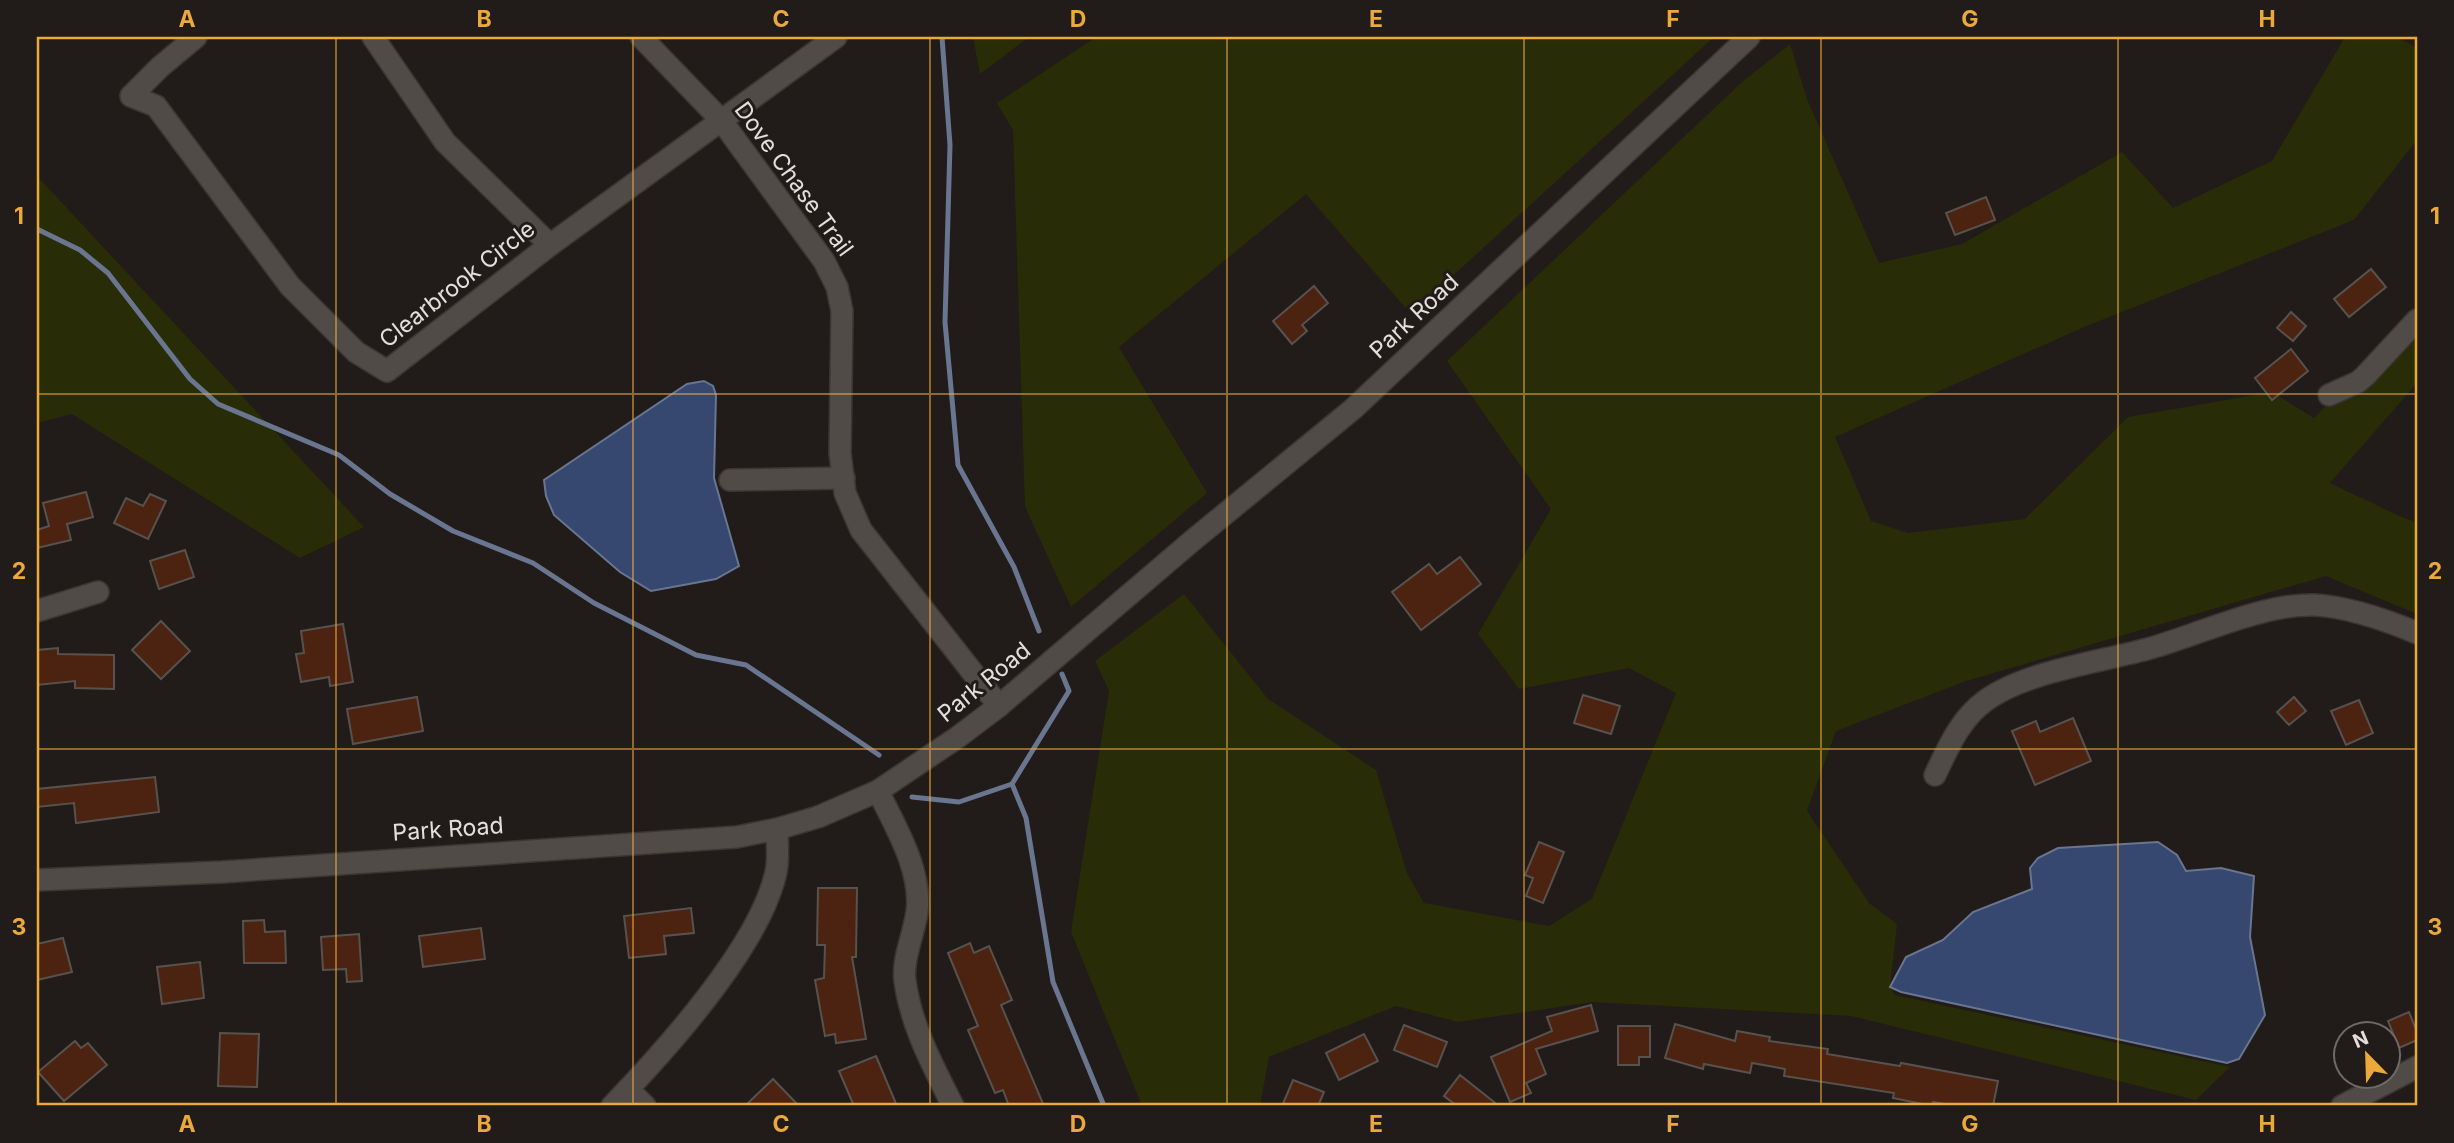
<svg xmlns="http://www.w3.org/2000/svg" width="2454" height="1143" font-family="Inter,sans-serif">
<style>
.green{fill:#282c07}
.water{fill:#36486f;stroke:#6a7590;stroke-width:2}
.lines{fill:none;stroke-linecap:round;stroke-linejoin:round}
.stream{stroke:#6a7590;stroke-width:5}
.building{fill:#4c2210;stroke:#58524f;stroke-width:2}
.minor-casing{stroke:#3a3634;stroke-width:24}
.minor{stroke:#514b48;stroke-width:21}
.grid{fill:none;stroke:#eca93b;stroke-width:2;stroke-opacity:0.55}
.labels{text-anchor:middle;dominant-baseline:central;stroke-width:6;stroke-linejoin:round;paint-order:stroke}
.street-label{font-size:23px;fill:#e3dfdd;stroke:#211c19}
.neatline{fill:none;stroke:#eca93b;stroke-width:2.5}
.grid-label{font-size:23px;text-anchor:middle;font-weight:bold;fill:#eca93b}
</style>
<rect width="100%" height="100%" fill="#211c19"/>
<g class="green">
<path d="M 973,37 L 1029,37 L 980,74 Z"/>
<path d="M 1096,37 L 1714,37 L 1411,314 L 1306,194 L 1119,347 L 1207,493 L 1071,607 L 1025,507 L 1013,130 L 997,103 Z"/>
<path d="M 2345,37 L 2397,37 L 2417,48 L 2417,140 L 2354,220 L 2089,325 L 1835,437 L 1871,521 L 1908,533 L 2025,519 L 2128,417 L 2272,392 L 2314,418 L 2417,312 L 2417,383 L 2330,483 L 2395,514 L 2417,523 L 2417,614 L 2326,576 L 1966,681 L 1836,731 L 1807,811 L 1869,903 L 1897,924 L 1890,987 L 1895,995 L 2230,1067 L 2196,1100 L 1851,1016 L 1593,1002 L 1458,1022 L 1396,1006 L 1269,1057 L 1260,1106 L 1142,1106 L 1071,932 L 1109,691 L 1095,661 L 1184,594 L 1268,699 L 1376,770 L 1407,873 L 1424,903 L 1549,926 L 1592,899 L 1676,693 L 1629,668 L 1519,689 L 1478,634 L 1551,509 L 1447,361 L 1742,82 L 1790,44 L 1807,99 L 1879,263 L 1962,244 L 2122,152 L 2173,208 L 2272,161 Z"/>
<path d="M 37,176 L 364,527 L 300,558 L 72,414 L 37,423 Z"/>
</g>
<g class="water">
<path d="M 704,381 L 713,386 L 716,395 L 714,478 L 739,566 L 716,579 L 651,591 L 620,572 L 554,515 L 546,496 L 544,480 L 687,384 Z"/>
<path d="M 2158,842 L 2177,855 L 2186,871 L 2221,868 L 2254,876 L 2250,937 L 2265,1015 L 2239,1059 L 2227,1063 L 1901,992 L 1890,987 L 1906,957 L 1943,940 L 1973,912 L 2032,889 L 2030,868 L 2038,858 L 2058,848 Z"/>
</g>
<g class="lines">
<g class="stream">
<path d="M 942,37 L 950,145 L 945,322 L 958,465 L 1014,567 L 1039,631"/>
<path d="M 37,229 L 80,250 L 108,273 L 190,379 L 218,404 L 339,455 L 390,494 L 453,531 L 533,563 L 594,603 L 696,655 L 746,665 L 879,755"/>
<path d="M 1012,784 L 1026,818 L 1053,982 L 1104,1106"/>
<path d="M 912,797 L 959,802 L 1012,784 L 1069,691 L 1062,674"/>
</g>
</g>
<g class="building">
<path d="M 1986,197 L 1995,220 L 1955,235 L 1946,213 Z"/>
<path d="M 2371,269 L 2386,287 L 2349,317 L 2334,299 Z"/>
<path d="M 1314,286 L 1328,303 L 1302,325 L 1307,331 L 1292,344 L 1273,321 Z"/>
<path d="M 2291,312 L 2306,326 L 2293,341 L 2277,328 Z"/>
<path d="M 2291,349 L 2308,371 L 2272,400 L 2255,378 Z"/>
<path d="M 86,492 L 93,517 L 67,524 L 71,540 L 37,548 L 37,530 L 49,526 L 43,503 Z"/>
<path d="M 150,494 L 166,501 L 148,539 L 114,523 L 126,498 L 143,506 Z"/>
<path d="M 185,550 L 194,577 L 159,589 L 150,561 Z"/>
<path d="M 1460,557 L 1481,584 L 1421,630 L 1392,592 L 1429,564 L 1437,574 Z"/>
<path d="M 161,621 L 190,651 L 161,679 L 132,650 Z"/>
<path d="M 343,624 L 353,682 L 330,686 L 329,677 L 301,682 L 296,654 L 304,653 L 301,631 Z"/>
<path d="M 58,648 L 58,654 L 114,655 L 114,689 L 75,688 L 75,681 L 37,685 L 37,650 Z"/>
<path d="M 1583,695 L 1620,706 L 1611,734 L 1574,723 Z"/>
<path d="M 417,697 L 423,731 L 353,744 L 347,709 Z"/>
<path d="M 2294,697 L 2306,711 L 2289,725 L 2277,712 Z"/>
<path d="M 2359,700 L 2373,733 L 2346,745 L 2331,711 Z"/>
<path d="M 2073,718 L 2091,761 L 2035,785 L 2012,731 L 2036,721 L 2040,732 Z"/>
<path d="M 155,777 L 159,812 L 76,823 L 74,803 L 37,807 L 37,789 Z"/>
<path d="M 1539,842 L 1564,852 L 1543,903 L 1526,896 L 1533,878 L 1525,875 Z"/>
<path d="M 818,888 L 857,888 L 856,957 L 852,957 L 866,1039 L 836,1043 L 835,1034 L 825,1036 L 815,980 L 824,978 L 825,945 L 817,945 Z"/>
<path d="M 691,908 L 694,933 L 664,936 L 666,954 L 629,958 L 624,916 Z"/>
<path d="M 264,920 L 265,932 L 285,931 L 286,963 L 244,963 L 243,921 Z"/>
<path d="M 481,928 L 485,959 L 423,967 L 419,936 Z"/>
<path d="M 359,934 L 362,981 L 347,982 L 346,969 L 323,970 L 321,937 Z"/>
<path d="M 63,938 L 72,972 L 37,980 L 37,944 Z"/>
<path d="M 970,943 L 974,953 L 989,946 L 1012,1000 L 1001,1005 L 1044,1106 L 1009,1106 L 1003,1090 L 995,1093 L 968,1030 L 978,1026 L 948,953 Z"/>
<path d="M 200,962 L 204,998 L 162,1004 L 157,967 Z"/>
<path d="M 1591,1005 L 1598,1031 L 1536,1049 L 1546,1074 L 1526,1083 L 1531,1093 L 1510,1102 L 1491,1057 L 1552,1031 L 1547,1017 Z"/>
<path d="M 2409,1012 L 2417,1032 L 2417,1040 L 2399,1048 L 2388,1021 Z"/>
<path d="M 1675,1024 L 1735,1041 L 1737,1031 L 1770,1037 L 1769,1041 L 1828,1049 L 1827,1054 L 1900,1066 L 1901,1063 L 1998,1081 L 1993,1106 L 1957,1106 L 1933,1102 L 1932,1106 L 1893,1098 L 1894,1093 L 1784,1076 L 1785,1069 L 1752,1063 L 1750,1073 L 1704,1064 L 1703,1069 L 1665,1058 Z"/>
<path d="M 1404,1025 L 1447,1042 L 1437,1067 L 1394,1050 Z"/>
<path d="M 1618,1026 L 1650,1026 L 1650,1057 L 1639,1057 L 1639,1065 L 1618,1065 Z"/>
<path d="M 220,1033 L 259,1034 L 257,1087 L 218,1086 Z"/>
<path d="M 1364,1034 L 1378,1061 L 1339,1080 L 1326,1053 Z"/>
<path d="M 75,1041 L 81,1048 L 88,1043 L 107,1065 L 64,1101 L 38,1072 Z"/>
<path d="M 876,1056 L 897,1106 L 854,1106 L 839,1071 Z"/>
<path d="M 1460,1075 L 1499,1106 L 1457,1106 L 1444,1096 Z"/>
<path d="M 773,1079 L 799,1106 L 745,1106 Z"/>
<path d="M 1293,1080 L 1324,1092 L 1318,1106 L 1282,1106 Z"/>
</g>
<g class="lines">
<g class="minor-casing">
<g id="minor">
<path d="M 196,37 L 160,67 L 131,96 L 156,106 L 290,286 L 356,352 L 387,371 L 550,245 L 836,37"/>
<path d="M 373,37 L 445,142 L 550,245"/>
<path d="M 641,37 L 721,120 L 824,261 L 837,287 L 842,311 L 840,453 L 845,493 L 861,530 L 999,706"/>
<path d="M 2329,395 L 2358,382 L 2365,376 L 2417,320"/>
<path d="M 730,480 L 844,478"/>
<path d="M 37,611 L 98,592"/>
<path d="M 1935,775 C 1948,748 1960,719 1985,701 C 2026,671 2101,662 2151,648 C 2200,634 2265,603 2315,605 C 2349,607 2386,620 2417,633"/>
<path d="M 878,791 C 896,828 922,870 917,912 C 914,934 902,959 905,981 C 911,1026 933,1066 953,1106"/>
<path d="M 37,880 L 222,872 L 737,837 L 777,829 L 818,817 L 878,791 L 958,737 L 999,706 L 1192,541 L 1353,409 L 1749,37"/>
<path d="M 628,1089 L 645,1106"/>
<path d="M 612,1106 C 664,1052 760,946 776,872 C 779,859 777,843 777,829"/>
<path d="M 2342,1106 L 2417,1067"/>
</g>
</g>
<use href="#minor" class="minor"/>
</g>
<path class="grid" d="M 336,37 L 336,1106M 633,37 L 633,1106M 930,37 L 930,1106M 1227,37 L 1227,1106M 1524,37 L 1524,1106M 1821,37 L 1821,1106M 2118,37 L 2118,1106M 37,394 L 2417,394M 37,749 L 2417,749"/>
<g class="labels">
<g class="street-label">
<text transform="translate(794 179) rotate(54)">Dove Chase Trail</text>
<text transform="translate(457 284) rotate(-38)">Clearbrook Circle</text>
<text transform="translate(1414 316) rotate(-43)">Park Road</text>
<text transform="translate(984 682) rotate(-39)">Park Road</text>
<text transform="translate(448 829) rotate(-4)">Park Road</text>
</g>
</g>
<rect width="2454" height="1143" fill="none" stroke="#211c19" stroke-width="77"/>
<g transform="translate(2367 1055) rotate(337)"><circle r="33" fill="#211c19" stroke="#6f6a67" stroke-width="2"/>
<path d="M0-5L12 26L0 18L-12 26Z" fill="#eca93b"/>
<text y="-10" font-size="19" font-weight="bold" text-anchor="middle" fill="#e3dfdd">N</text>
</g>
<rect x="38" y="38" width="2378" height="1066" class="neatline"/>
<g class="grid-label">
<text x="187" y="27">A</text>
<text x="484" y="27">B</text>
<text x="781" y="27">C</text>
<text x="1078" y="27">D</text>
<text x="1376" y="27">E</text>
<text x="1673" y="27">F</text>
<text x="1970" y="27">G</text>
<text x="2267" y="27">H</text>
<text x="19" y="224">1</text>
<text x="2435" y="224">1</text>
<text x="19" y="579">2</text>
<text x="2435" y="579">2</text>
<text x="19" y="935">3</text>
<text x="2435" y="935">3</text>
<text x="187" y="1132">A</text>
<text x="484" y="1132">B</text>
<text x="781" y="1132">C</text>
<text x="1078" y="1132">D</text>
<text x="1376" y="1132">E</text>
<text x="1673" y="1132">F</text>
<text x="1970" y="1132">G</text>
<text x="2267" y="1132">H</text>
</g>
</svg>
